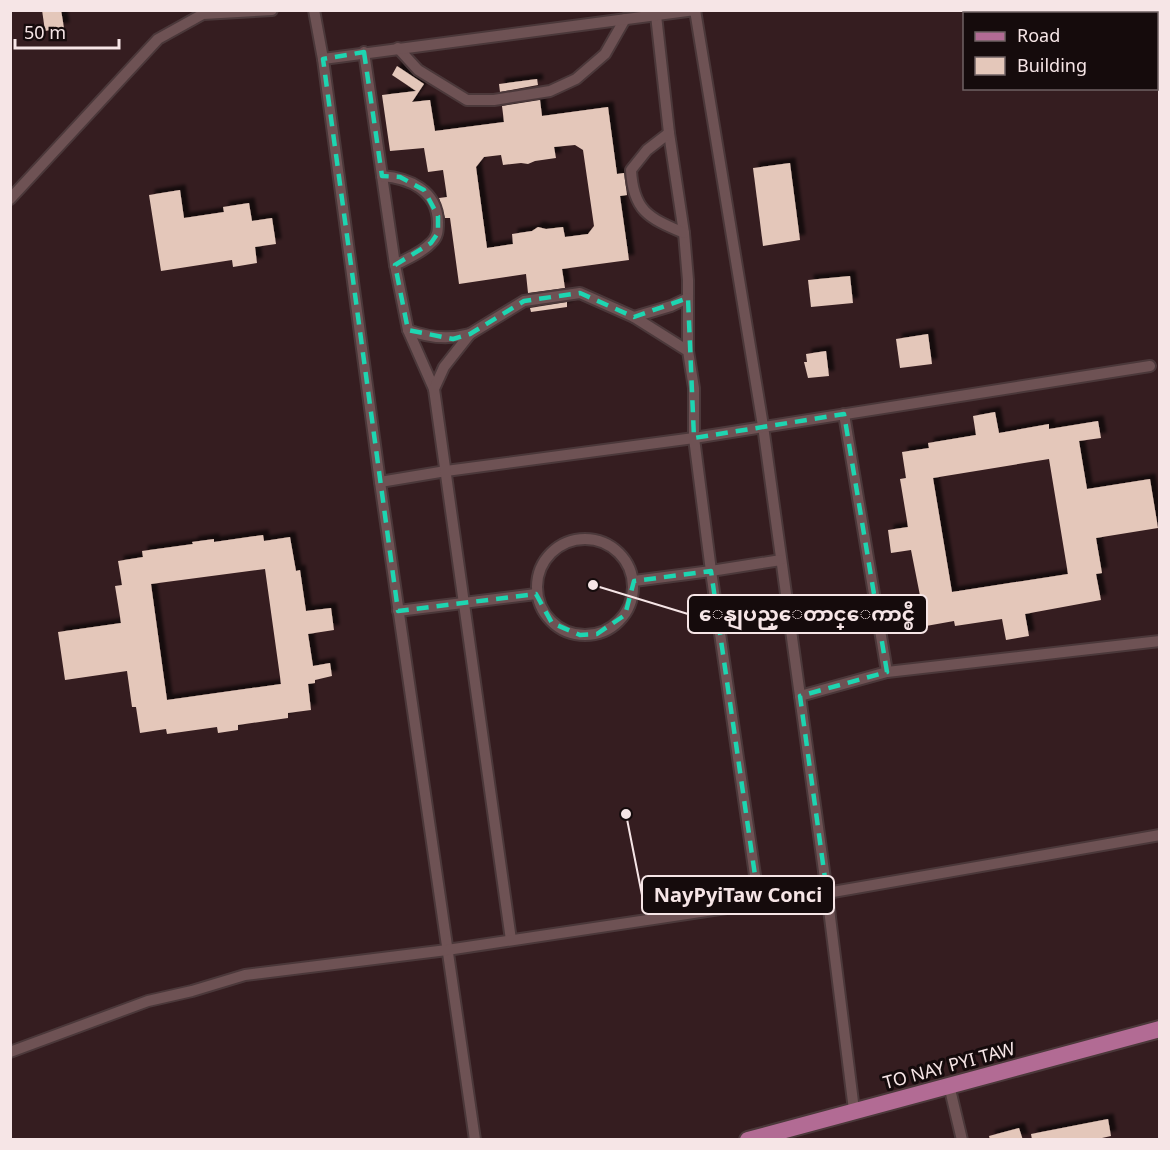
<svg xmlns="http://www.w3.org/2000/svg" width="1170" height="1150" font-family="'Noto Sans','Noto Sans Myanmar',sans-serif">
<style>
.building{fill:#e4c7ba;fill-rule:evenodd;filter:url(#shadow)}
.lines{fill:none;stroke-linecap:round;stroke-linejoin:round}
.street-casing{stroke:#4b383a;stroke-width:14}
.primary-casing{stroke:#4b383a;stroke-width:20}
.street{stroke:#6e5254;stroke-width:10}
.primary{stroke:#b26b94;stroke-width:16}
.marked{fill:none;stroke:#1ed5b1;stroke-width:4.5;stroke-dasharray:12 8;stroke-linejoin:round}
.labels{text-anchor:middle;dominant-baseline:central;stroke-width:6;stroke-linejoin:round;paint-order:stroke}
.street-label{font-size:18px;fill:#f6e5e6;stroke:#150b0c}
.leader{fill:none;stroke:#f6e5e6;stroke-width:2}
.callout-dot{fill:#f6e5e6;stroke:#150b0c;stroke-width:2}
.callout{fill:#150b0c;stroke:#f6e5e6;stroke-width:2}
.callout-label{font-size:20px;text-anchor:middle;font-weight:bold;fill:#f6e5e6}
</style>
<defs>
<filter id="shadow"><feDropShadow dx="5.5" dy="-5.5" stdDeviation="1.5" flood-color="#0009"/></filter>
</defs>
<rect width="100%" height="100%" fill="#351d20"/>
<g class="building">
<path d="M 42,10 L 61,10 L 64,28 L 45,31 Z"/>
<path d="M 397,66 L 424,84 L 412,102 L 430,100 L 435,131 L 504,122 L 502,106 L 540,100 L 542,116 L 608,107 L 617,174 L 624,173 L 627,195 L 620,196 L 629,260 L 562,269 L 565,288 L 528,293 L 526,274 L 459,284 L 450,218 L 445,218 L 439,198 L 447,197 L 443,170 L 428,172 L 424,148 L 390,151 L 382,95 L 416,91 L 392,75 ZM 575,145 L 583,150 L 594,226 L 588,234 L 565,237 L 563,227 L 546,229 L 538,227 L 532,231 L 512,234 L 513,244 L 487,248 L 476,167 L 484,157 L 501,155 L 503,165 L 521,163 L 528,164 L 535,161 L 556,158 L 554,147 Z"/>
<path d="M 537,79 L 538,85 L 500,92 L 499,84 Z"/>
<path d="M 790,163 L 800,240 L 763,246 L 753,168 Z"/>
<path d="M 180,190 L 184,218 L 224,212 L 223,207 L 249,203 L 252,221 L 272,218 L 276,244 L 255,247 L 257,263 L 233,267 L 232,260 L 161,271 L 149,195 Z"/>
<path d="M 850,276 L 853,303 L 811,307 L 808,280 Z"/>
<path d="M 567,302 L 567,307 L 531,312 L 530,308 Z"/>
<path d="M 928,334 L 932,364 L 900,368 L 896,339 Z"/>
<path d="M 826,351 L 829,376 L 808,378 L 804,362 L 807,362 L 806,354 Z"/>
<path d="M 995,412 L 999,433 L 1049,424 L 1049,429 L 1098,421 L 1101,438 L 1079,441 L 1087,489 L 1150,479 L 1158,528 L 1096,538 L 1102,573 L 1096,574 L 1101,600 L 1025,614 L 1029,636 L 1006,640 L 1002,619 L 955,626 L 954,621 L 926,626 L 911,550 L 891,553 L 888,530 L 908,527 L 900,479 L 906,478 L 902,452 L 929,448 L 928,443 L 976,435 L 973,416 ZM 1049,459 L 1068,574 L 952,592 L 933,478 Z"/>
<path d="M 263,535 L 264,541 L 290,537 L 296,571 L 300,570 L 306,611 L 331,608 L 334,630 L 308,634 L 313,666 L 330,663 L 332,676 L 315,680 L 315,683 L 308,684 L 311,710 L 288,713 L 288,718 L 238,725 L 238,730 L 218,733 L 217,727 L 167,734 L 166,729 L 140,733 L 136,707 L 132,707 L 127,671 L 65,680 L 58,632 L 121,623 L 115,586 L 122,585 L 118,561 L 143,557 L 142,551 L 193,544 L 192,542 L 214,539 L 214,542 ZM 265,569 L 281,684 L 167,700 L 151,584 Z"/>
<path d="M 1108,1119 L 1111,1136 L 1093,1140 L 1032,1140 L 1031,1134 Z"/>
<path d="M 1019,1128 L 1023,1140 L 990,1140 L 989,1136 Z"/>
</g>
<g class="lines">
<g class="street-casing">
<g id="street">
<path d="M 314,10 L 323,59 L 380,482 L 475,1140"/>
<path d="M 656,15 L 669,133 L 684,233 L 688,280 L 688,351"/>
<path d="M 398,48 L 418,70 L 467,100 L 494,100 L 550,91 L 576,79 L 605,54 L 625,19"/>
<path d="M 364,52 L 395,265 L 408,330 L 434,389"/>
<path d="M 323,59 L 695,10 L 763,426 L 827,893 L 854,1110"/>
<path d="M 669,133 L 647,150 L 631,170 C 633,210 648,218 684,233"/>
<path d="M 382,176 C 409,178 437,190 438,222 C 438,230 438,237 431,243 C 422,253 406,259 395,265"/>
<path d="M 10,199 L 158,39 L 203,14 L 272,10"/>
<path d="M 634,317 L 671,306 L 688,298"/>
<path d="M 408,330 C 429,338 448,340 470,334"/>
<path d="M 844,414 L 887,672"/>
<path d="M 380,482 L 446,471 L 694,438 L 1150,366"/>
<circle cx="585" cy="587" r="48"/>
<path d="M 634,581 L 711,571 L 781,560"/>
<path d="M 398,611 L 536,594"/>
<path d="M 800,696 L 887,672 L 1160,641"/>
<path d="M 511,940 L 434,389 L 444,367 L 470,334 L 524,301 L 580,293 L 634,317 L 688,351 L 694,388 L 694,438 L 711,571 L 759,903"/>
<path d="M 10,1052 L 148,1001 L 192,991 L 245,975 L 447,950 L 827,893 L 1160,835"/>
<path d="M 949,1085 L 962,1140"/>
</g>
</g>
<g class="primary-casing">
<path id="primary" d="M 748,1140 L 1160,1029"/>
</g>
<use href="#street" class="street"/>
<use href="#primary" class="primary"/>
</g>
<path class="marked" d="M 364,52 L 382,176 L 400,177 L 424,190 L 438,216 L 438,233 L 431,243 L 395,265 L 408,330 L 453,339 L 470,334 L 524,301 L 580,293 L 634,317 L 688,298 L 694,438 L 844,414 L 887,672 L 800,696 L 827,893 L 759,903 L 711,571 L 634,581 L 625,615 L 597,634 L 580,635 L 552,623 L 536,594 L 398,611 L 323,59 Z"/>
<g class="labels">
<g class="street-label">
<text transform="translate(949 1065) rotate(-15)">TO NAY PYI TAW</text>
</g>
</g>
<path class="leader" d="M593 585L688 614M626 814L642 895"/>
<g class="callout-dot">
<circle cx="593" cy="585" r="6"/>
<circle cx="626" cy="814" r="6"/>
</g>
<g class="callout">
<rect x="688" y="595" width="239" height="38" rx="6"/>
<rect x="642" y="876" width="192" height="38" rx="6"/>
</g>
<g class="callout-label">
<text x="807" y="621">ေနျပည္ေတာင္ေကာင္စီ</text>
<text x="738" y="902">NayPyiTaw Conci</text>
</g>
<rect width="1170" height="1150" fill="none" stroke="#f6e5e6" stroke-width="24"/>
<rect x="963" y="12" width="195" height="78" fill="#150b0c" stroke="#6f6263" stroke-width="1.5"/>
<rect x="975" y="32" width="30" height="9" fill="#b26b94" stroke="#6f6263" stroke-width="1.5"/>
<text x="1017" y="42" font-size="18" fill="#f6e5e6">Road</text>
<rect x="975" y="57" width="30" height="18" fill="#e4c7ba" stroke="#6f6263" stroke-width="1.5"/>
<text x="1017" y="72" font-size="18" fill="#f6e5e6">Building</text>
<path d="M15 39v9h104v-9" fill="none" stroke="#f6e5e6" stroke-width="3"/>
<text x="24" y="39" font-size="18" fill="#f6e5e6" stroke="#150b0c" stroke-width="4.5" paint-order="stroke">50 m</text>
</svg>
